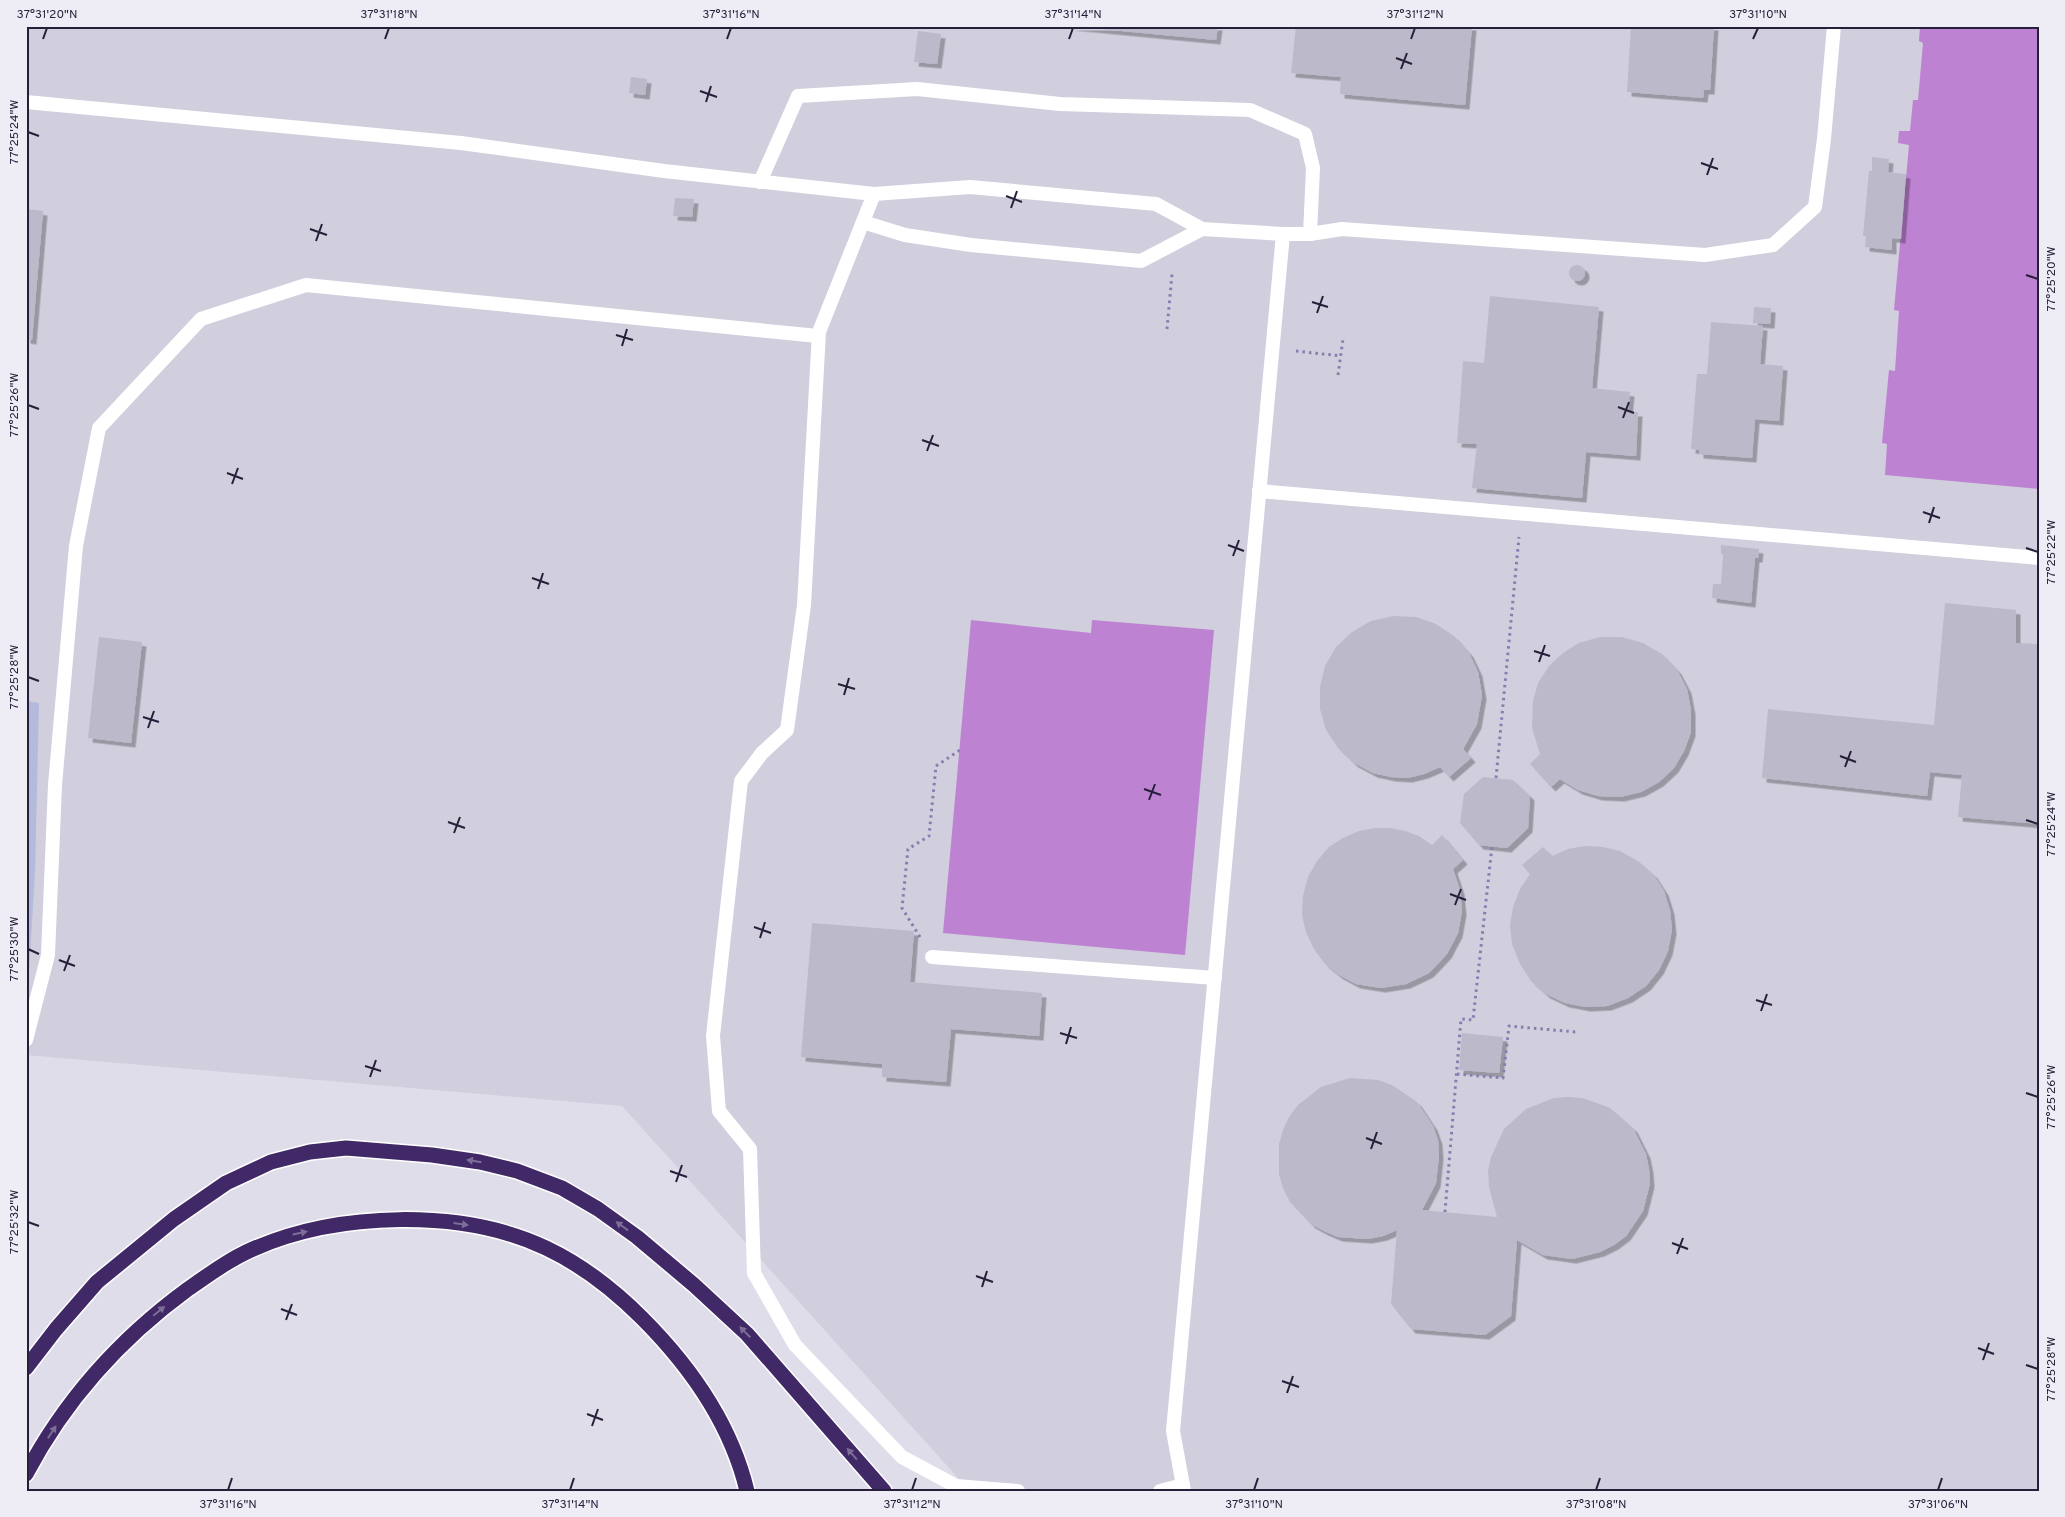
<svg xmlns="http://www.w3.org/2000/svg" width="2065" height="1517" font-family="Overpass,sans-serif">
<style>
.built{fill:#d1cedd}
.green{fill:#b4badc}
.water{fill:#bd82d2}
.building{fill:#bcb9ca;filter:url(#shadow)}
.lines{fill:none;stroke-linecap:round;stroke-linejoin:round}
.highway-casing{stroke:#fff;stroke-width:18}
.path{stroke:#8a7caf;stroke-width:3;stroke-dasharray:2.5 4;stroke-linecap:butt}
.lane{stroke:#fff;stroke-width:14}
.highway{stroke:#402966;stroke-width:15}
.oneway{fill:#7d6e98}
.ticks{fill:none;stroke:#271e39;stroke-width:2}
.neatline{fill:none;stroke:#271e39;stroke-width:2}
.ticks-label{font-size:12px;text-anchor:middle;fill:#271e39}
</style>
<defs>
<filter id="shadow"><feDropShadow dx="4.5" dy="4.5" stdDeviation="0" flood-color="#0004"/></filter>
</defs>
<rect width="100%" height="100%" fill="#dfddea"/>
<path class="built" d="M 26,26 L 2039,26 L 2039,1491 L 970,1491 L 622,1106 L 26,1055 Z"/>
<path class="green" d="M 26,701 L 39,703 L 35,872 L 26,1023 Z"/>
<g class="water">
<path d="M 1920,26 L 2039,26 L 2039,489 L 1885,475 L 1887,444 L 1882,443 L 1889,370 L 1895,371 L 1899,311 L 1894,310 L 1909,145 L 1898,143 L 1899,131 L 1910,131 L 1913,100 L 1918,100 L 1923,43 L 1919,41 Z"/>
<path d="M 971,620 L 1091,633 L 1092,620 L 1214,630 L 1185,955 L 943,933 Z"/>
</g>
<g class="building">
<path d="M 1069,26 L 1218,26 L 1216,40 Z"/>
<path d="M 1296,26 L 1472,26 L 1465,105 L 1340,94 L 1341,77 L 1291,73 Z"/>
<path d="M 1631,26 L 1714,26 L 1710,90 L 1704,90 L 1703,98 L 1627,92 Z"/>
<path d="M 918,31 L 941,34 L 937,64 L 914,62 Z"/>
<path d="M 631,77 L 647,79 L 645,95 L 629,93 Z"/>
<path d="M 1872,157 L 1889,159 L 1888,172 L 1906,174 L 1901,239 L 1892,238 L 1892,250 L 1865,247 L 1866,236 L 1863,236 L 1869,171 L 1872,171 Z"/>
<path d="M 675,198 L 694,199 L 692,217 L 673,216 Z"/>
<path d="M 26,209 L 43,211 L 32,340 L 26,339 Z"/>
<circle cx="1577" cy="273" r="8"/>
<path d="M 1490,296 L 1599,307 L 1592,388 L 1630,392 L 1628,412 L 1638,412 L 1636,456 L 1586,452 L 1582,498 L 1472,488 L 1477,444 L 1457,443 L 1463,361 L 1484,363 Z"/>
<path d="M 1754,307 L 1771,308 L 1770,324 L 1753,323 Z"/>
<path d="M 1711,322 L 1763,326 L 1760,364 L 1783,366 L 1779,421 L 1755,419 L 1752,458 L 1699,454 L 1699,450 L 1691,449 L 1697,374 L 1707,374 Z"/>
<path d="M 1721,545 L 1759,549 L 1758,558 L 1755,558 L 1751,603 L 1712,598 L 1713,584 L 1721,584 L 1723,554 L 1721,554 Z"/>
<path d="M 1945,603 L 2016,610 L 2016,643 L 2039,644 L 2039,824 L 1958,817 L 1962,775 L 1930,772 L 1927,796 L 1762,778 L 1768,709 L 1934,725 Z"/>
<path d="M 1393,616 L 1416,617 L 1436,624 L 1454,636 L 1469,653 L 1478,672 L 1482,695 L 1477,724 L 1463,749 L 1471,758 L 1449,777 L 1440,767 L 1424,774 L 1408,778 L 1391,777 L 1373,773 L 1354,763 L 1338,748 L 1326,730 L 1320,709 L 1320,687 L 1325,666 L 1336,647 L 1352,632 L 1371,621 Z"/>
<path d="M 99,637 L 142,642 L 131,743 L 88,738 Z"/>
<path d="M 1600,637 L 1622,637 L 1643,643 L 1662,654 L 1677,670 L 1687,689 L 1691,710 L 1691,732 L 1684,751 L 1674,768 L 1659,782 L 1641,792 L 1620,797 L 1598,796 L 1578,790 L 1560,779 L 1551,787 L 1530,764 L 1540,754 L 1532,728 L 1533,701 L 1538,683 L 1549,666 L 1563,653 L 1579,643 Z"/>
<path d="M 1483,777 L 1513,780 L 1530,796 L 1528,828 L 1507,848 L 1479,845 L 1460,823 L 1464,794 Z"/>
<path d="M 1375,828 L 1390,828 L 1405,831 L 1419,836 L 1432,845 L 1442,835 L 1463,860 L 1453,869 L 1460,890 L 1462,911 L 1458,933 L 1447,954 L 1429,973 L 1406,984 L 1381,988 L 1356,984 L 1339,975 L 1325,964 L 1314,949 L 1306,932 L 1302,915 L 1303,896 L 1308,877 L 1317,861 L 1329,847 L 1343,838 L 1359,831 Z"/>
<path d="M 1585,846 L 1603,847 L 1620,851 L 1638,861 L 1653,874 L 1664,891 L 1670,910 L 1672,930 L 1668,951 L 1659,970 L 1646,986 L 1628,998 L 1607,1006 L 1586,1007 L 1565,1003 L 1546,994 L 1531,981 L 1520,964 L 1512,944 L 1510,925 L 1513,907 L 1520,889 L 1530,874 L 1522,865 L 1543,847 L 1552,856 L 1568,849 Z"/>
<path d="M 812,923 L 914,931 L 910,982 L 1042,993 L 1039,1036 L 951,1029 L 946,1082 L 882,1077 L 882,1064 L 801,1057 Z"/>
<path d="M 1462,1033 L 1503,1037 L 1499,1073 L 1459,1070 Z"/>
<path d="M 1350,1078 L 1378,1080 L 1392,1085 L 1417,1102 L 1433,1126 L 1438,1140 L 1439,1155 L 1436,1183 L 1422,1210 L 1497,1217 L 1489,1187 L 1488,1171 L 1491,1157 L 1504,1129 L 1526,1109 L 1554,1098 L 1568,1097 L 1583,1098 L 1610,1108 L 1633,1128 L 1646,1154 L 1649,1169 L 1650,1183 L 1643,1211 L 1626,1236 L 1614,1245 L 1600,1252 L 1572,1259 L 1543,1255 L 1517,1240 L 1511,1316 L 1485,1335 L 1411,1329 L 1391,1304 L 1397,1230 L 1383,1236 L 1368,1239 L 1338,1237 L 1324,1231 L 1311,1224 L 1290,1202 L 1283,1188 L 1279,1174 L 1279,1144 L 1283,1130 L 1289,1117 L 1298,1105 L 1321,1087 Z"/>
</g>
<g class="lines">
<g class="highway-casing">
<g id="highway">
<path d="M 26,1368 L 56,1329 L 97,1282 L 174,1219 L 226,1183 L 271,1162 L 310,1152 L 346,1148 L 432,1155 L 480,1162 L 517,1171 L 562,1188 L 598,1209 L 637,1237 L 694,1285 L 747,1334 L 884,1491"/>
<path d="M 26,1474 C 65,1400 121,1338 188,1289 C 208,1275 230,1259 253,1249 C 338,1212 461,1208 546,1248 C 582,1265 614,1290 642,1318 C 690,1366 731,1424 747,1491"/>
</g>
</g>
<g class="path">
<path d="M 1167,329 L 1172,274"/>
<path d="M 1296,351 L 1341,356"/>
<path d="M 1338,375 L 1343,339"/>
<path d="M 1496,778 L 1519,537"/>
<path d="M 920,937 L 902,908 L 908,849 L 929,836 L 936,766 L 960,750"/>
<path d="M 1457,1074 L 1503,1078 L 1509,1026 L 1576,1032"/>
<path d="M 1445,1212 L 1461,1019 L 1473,1020 L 1492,846"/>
</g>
<g class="lane">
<path d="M 26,102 L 461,143 L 664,171 L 874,194 L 970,187 L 1156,204 L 1202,229 L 1283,234 L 1173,1431 L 1184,1491"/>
<path d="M 760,182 L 798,96 L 917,89 L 1060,104 L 1250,110 L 1305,134 L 1313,168 L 1310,234"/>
<path d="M 874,194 L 819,332 L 804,605 L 787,730 L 762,753 L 741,781 L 713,1036 L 719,1111 L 750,1149 L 754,1273 L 795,1345 L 902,1457 L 956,1486 L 1018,1491"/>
<path d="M 863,222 L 905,235 L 971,245 L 1141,261 L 1202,229"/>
<path d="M 1283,234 L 1310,234 L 1342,229 L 1705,255 L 1773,245 L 1815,207 L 1824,139 L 1834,26"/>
<path d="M 1259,491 L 2039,558"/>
<path d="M 932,957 L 1215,978"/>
<path d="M 26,1040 L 48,955 L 55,785 L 76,546 L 99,428 L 201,319 L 306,285 L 818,336"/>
<path d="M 1160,1491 L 1183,1485"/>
</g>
<use href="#highway" class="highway"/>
</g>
<defs><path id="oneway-solid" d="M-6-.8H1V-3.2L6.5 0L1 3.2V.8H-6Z" transform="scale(1.25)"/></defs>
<g class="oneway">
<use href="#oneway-solid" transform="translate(474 1161) rotate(-171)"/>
<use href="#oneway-solid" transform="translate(461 1224) rotate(8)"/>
<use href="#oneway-solid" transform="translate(622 1226) rotate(-144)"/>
<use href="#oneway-solid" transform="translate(300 1233) rotate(-12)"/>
<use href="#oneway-solid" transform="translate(159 1311) rotate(-39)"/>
<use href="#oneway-solid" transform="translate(745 1332) rotate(-135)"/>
<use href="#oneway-solid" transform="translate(52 1432) rotate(-57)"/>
<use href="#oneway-solid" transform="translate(852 1454) rotate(-131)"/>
</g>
<path class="ticks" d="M 43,39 L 47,28M 385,39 L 389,28M 727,39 L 731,28M 1069,39 L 1073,28M 1411,39 L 1415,28M 1753,39 L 1758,28M 1396,58 L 1412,64M 1401,69 L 1407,53M 700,91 L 717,97M 706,102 L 711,86M 28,132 L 39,136M 1701,163 L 1718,169M 1707,175 L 1713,158M 1006,196 L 1022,202M 1011,208 L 1017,191M 310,229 L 327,235M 316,241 L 322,224M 2026,275 L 2038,279M 1312,302 L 1328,307M 1317,313 L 1323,296M 616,335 L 633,340M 622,346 L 627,329M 28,405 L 39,409M 1618,407 L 1634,413M 1623,418 L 1629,402M 922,440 L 939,446M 927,451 L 933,435M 227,473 L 243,479M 232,484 L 238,468M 1923,512 L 1940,518M 1929,523 L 1934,507M 1228,545 L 1244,551M 2026,548 L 2038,552M 1233,556 L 1239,540M 532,578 L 549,584M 538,589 L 543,573M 1534,651 L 1550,656M 1539,662 L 1545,645M 28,677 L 39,681M 838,684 L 855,689M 844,695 L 849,678M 143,717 L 159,722M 148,728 L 154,711M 1840,756 L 1856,762M 1845,767 L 1851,751M 1144,789 L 1161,795M 1149,800 L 1155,784M 2026,820 L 2038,824M 448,822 L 465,828M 454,833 L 460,817M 1450,894 L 1466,900M 1455,905 L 1461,889M 754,927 L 771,933M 760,938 L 765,922M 28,949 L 39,954M 59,960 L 75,966M 64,971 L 70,955M 1756,1000 L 1772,1005M 1761,1011 L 1767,994M 1060,1033 L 1077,1038M 1066,1044 L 1071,1027M 365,1066 L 381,1071M 370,1077 L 376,1060M 2026,1093 L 2038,1097M 1366,1138 L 1382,1144M 1371,1149 L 1377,1132M 670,1171 L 687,1177M 676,1182 L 682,1165M 28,1222 L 39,1226M 1672,1243 L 1688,1249M 1677,1254 L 1683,1238M 976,1276 L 993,1282M 982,1287 L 987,1271M 281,1309 L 297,1315M 286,1320 L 292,1304M 1978,1348 L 1994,1354M 1983,1360 L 1989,1343M 2026,1365 L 2038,1369M 1282,1381 L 1299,1387M 1287,1393 L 1293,1376M 587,1414 L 603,1420M 592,1426 L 598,1409M 228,1490 L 232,1478M 570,1490 L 574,1478M 912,1490 L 916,1478M 1254,1490 L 1258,1478M 1596,1490 L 1600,1478M 1938,1490 L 1942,1478"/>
<rect width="2065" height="1517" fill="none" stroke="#eeedf6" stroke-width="55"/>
<rect x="28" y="28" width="2010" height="1462" class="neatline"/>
<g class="ticks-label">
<text x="47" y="18">37°31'20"N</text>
<text x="389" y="18">37°31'18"N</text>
<text x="731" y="18">37°31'16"N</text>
<text x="1073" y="18">37°31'14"N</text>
<text x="1415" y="18">37°31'12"N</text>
<text x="1758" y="18">37°31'10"N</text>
<text transform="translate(14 132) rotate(-90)" y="4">77°25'24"W</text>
<text transform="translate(2051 279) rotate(-90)" y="4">77°25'20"W</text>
<text transform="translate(14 405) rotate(-90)" y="4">77°25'26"W</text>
<text transform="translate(2051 552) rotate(-90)" y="4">77°25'22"W</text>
<text transform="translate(14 677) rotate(-90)" y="4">77°25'28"W</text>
<text transform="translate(2051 824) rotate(-90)" y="4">77°25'24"W</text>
<text transform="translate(14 949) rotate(-90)" y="4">77°25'30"W</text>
<text transform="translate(2051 1097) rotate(-90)" y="4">77°25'26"W</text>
<text transform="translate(14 1222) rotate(-90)" y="4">77°25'32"W</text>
<text transform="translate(2051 1369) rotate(-90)" y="4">77°25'28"W</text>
<text x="228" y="1508">37°31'16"N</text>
<text x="570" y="1508">37°31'14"N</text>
<text x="912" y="1508">37°31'12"N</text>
<text x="1254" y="1508">37°31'10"N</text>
<text x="1596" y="1508">37°31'08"N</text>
<text x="1938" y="1508">37°31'06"N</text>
</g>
</svg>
